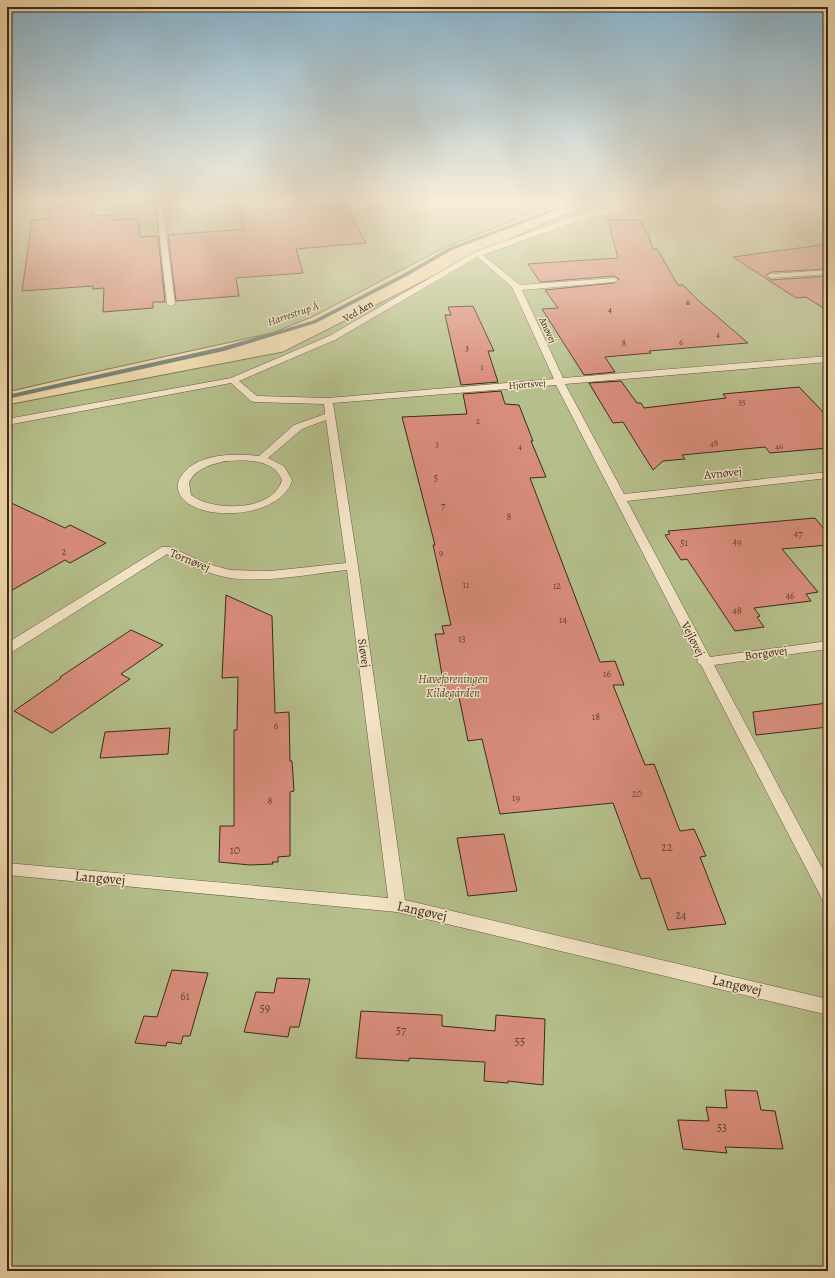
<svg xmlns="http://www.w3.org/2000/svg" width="835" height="1278" font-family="Alegreya,serif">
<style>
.green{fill:#b5bf8b;stroke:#787453}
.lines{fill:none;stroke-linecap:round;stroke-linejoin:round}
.stream{fill:#747f74;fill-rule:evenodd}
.building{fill:#d98d7c;stroke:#3a2a1b}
.service-casing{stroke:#67553f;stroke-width:1}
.service{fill:#f4e5c8;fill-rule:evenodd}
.labels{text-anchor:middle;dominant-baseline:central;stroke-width:3;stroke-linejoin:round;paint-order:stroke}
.far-number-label{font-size:9px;fill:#624333}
.far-street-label{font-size:10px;fill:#3a2a1b;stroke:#f4e5c8}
.number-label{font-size:10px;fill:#624333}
.far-water-label{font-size:11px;font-style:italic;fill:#524e40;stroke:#f4e5c8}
.street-label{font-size:12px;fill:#3a2a1b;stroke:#f4e5c8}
.park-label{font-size:12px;font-style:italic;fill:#534831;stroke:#f4e5c8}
.near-number-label{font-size:12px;fill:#624333}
.near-street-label{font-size:14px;fill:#3a2a1b;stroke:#f4e5c8}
</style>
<rect width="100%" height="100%" fill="#eed7aa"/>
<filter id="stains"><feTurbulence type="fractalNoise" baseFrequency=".005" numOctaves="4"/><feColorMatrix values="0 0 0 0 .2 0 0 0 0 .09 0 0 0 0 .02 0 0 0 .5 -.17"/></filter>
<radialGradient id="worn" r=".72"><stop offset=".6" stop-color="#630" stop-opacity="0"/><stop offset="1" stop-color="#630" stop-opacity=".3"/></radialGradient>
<g class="green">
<path d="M 7,202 L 572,202 L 537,211 L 444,248 L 312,317 L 272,333 L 72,377 L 7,392 Z"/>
<path d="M 623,202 L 828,202 L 828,1271 L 7,1271 L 7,405 L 283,352 L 479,253 L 566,214 Z"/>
</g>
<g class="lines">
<path class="stream" d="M 586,202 L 597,202 L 558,210 L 452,250 L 407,276 L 316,323 L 224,351 L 7,399 L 7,395 L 222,347 L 312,321 L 403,274 L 448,248 L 555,208 Z"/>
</g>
<g class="building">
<path d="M 92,205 L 92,216 L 112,215 L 112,220 L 133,218 L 133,220 L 139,221 L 140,237 L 158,236 L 165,302 L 153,302 L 153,308 L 103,312 L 104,288 L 93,289 L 93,286 L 22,291 L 32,220 L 49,219 L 50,208 Z"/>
<path d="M 346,206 L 366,243 L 296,249 L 303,273 L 236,278 L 239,296 L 176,301 L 168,235 L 244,229 L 239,210 L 266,208 L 266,211 Z"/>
<path d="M 608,220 L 640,220 L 648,234 L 653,249 L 657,249 L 678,285 L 683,285 L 699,301 L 748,343 L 649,351 L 651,353 L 605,357 L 615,372 L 584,375 L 542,309 L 558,308 L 545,290 L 614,283 L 619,279 L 614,276 L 540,282 L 528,264 L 618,258 Z"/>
<path d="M 828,244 L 828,269 L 771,272 L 766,275 L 771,280 L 828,276 L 828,311 L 806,297 L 796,298 L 733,257 Z"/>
<path d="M 473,306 L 494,351 L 488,351 L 498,382 L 461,385 L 445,315 L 451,315 L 448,307 Z"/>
<path d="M 621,381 L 637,403 L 641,403 L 644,408 L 726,398 L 723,394 L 799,387 L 828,417 L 828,448 L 770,453 L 765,447 L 682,455 L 685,459 L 663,461 L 653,470 L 623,422 L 613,423 L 589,383 Z"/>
<path d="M 501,391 L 505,404 L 519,405 L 533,441 L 531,441 L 546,477 L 530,478 L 600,662 L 615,661 L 624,685 L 613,685 L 645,765 L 654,764 L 680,831 L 694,829 L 706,856 L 700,857 L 726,924 L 668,930 L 650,878 L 641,879 L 613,803 L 500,814 L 482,739 L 468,741 L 459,697 L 446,698 L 435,634 L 444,634 L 442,626 L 451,625 L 433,545 L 435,545 L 402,417 L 467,414 L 463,394 Z"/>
<path d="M 7,501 L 65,528 L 70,525 L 106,543 L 70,563 L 65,560 L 7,593 Z"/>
<path d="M 815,518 L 828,534 L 828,545 L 782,549 L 818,592 L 806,594 L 811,601 L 754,608 L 760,616 L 757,617 L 764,627 L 735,631 L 687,559 L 681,560 L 665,535 L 670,534 L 668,531 Z"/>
<path d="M 226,595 L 272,616 L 275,713 L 289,712 L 290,761 L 292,761 L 294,791 L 290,792 L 290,856 L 278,857 L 278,862 L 272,862 L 273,864 L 250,865 L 219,862 L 220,826 L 234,826 L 234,730 L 237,730 L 238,677 L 222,678 Z"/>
<path d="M 131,630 L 163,645 L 121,674 L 130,679 L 52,733 L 14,711 L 61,678 L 60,677 Z"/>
<path d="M 828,703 L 828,727 L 756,735 L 753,712 Z"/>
<path d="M 170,728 L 168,754 L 100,758 L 105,732 Z"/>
<path d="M 504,834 L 517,891 L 468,896 L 457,838 Z"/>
<path d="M 172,970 L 208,973 L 190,1036 L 183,1036 L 181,1044 L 167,1042 L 166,1046 L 135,1043 L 144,1016 L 157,1017 Z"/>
<path d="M 277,978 L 310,979 L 299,1027 L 290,1027 L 288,1037 L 244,1032 L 256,992 L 274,993 Z"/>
<path d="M 361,1011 L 442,1015 L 442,1026 L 495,1031 L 496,1015 L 545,1019 L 543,1085 L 508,1081 L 508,1083 L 484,1081 L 485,1062 L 409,1058 L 409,1061 L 356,1058 Z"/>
<path d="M 725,1090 L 757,1091 L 761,1110 L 775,1111 L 783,1149 L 725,1147 L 727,1153 L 683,1149 L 678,1120 L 709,1121 L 706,1107 L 727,1108 Z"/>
</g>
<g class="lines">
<g class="service-casing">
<g id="service">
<path d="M 156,202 L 162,202 L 175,304 L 171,306 L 167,304 Z"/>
<path d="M 640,202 L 652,202 L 577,221 L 483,255 L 520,285 L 614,278 L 618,280 L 614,282 L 522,290 L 563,378 L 828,356 L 828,362 L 565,384 L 624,494 L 828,472 L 828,478 L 627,501 L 710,657 L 828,641 L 828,649 L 714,665 L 828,879 L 828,902 L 822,900 L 820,895 L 701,665 L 697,662 L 698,660 L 556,385 L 333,403 L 358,566 L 405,900 L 828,999 L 828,1015 L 397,912 L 7,875 L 7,863 L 388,898 L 347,570 C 309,574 268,583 230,578 C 207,574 187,564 167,554 L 12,652 L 7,653 L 7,643 L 162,547 L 170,547 L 205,563 L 230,570 L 271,571 L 346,563 L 326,420 L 302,429 L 268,458 L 284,466 L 292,480 C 283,516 207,523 184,500 C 179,495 176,487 179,480 C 192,453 233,453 259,456 L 294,425 L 325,414 L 324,404 L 254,402 L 251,401 L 231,383 L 7,425 L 7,419 L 231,378 L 329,336 L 475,252 L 572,217 ZM 477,257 L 512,287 L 554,379 L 328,398 L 257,396 L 239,381 L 335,340 ZM 226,461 C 246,460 273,458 282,480 C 273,512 213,512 191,495 L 189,483 C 194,469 212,464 226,461 Z"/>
<path d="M 828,270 L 828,274 L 771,278 L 767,276 L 771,274 Z"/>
</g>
</g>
<use href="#service" class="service"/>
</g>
<linearGradient id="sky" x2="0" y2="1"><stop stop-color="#89b6d1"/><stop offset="0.53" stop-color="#f7edd9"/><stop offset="1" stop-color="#f7edd9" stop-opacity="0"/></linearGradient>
<rect width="835" height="381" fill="url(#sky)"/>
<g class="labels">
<g class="far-number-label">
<text x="688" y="302">6</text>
<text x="610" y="309">4</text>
<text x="718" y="334">4</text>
<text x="681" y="342">6</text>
<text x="624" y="343">8</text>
<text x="467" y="348">3</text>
<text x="482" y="367">1</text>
<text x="742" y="402">35</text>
<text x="478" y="421">2</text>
<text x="714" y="443">48</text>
<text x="437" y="444">3</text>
<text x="520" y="446">4</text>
<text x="779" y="446">46</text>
</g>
<g class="far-street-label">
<text transform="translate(358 311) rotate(-30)">Ved Åen</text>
<text transform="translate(548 330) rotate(65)">Anøvej</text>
<text transform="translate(527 384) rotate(-5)">Hjortsvej</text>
</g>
<g class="number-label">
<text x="436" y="477">5</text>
<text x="443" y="505">7</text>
<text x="509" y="516">8</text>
<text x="798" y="533">47</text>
<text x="737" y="541">49</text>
<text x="684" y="542">51</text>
<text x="64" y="551">2</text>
<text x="441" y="552">9</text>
<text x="466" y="584">11</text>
<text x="557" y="585">12</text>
<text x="790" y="595">46</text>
<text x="737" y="610">48</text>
<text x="563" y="619">14</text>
<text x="462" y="638">13</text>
<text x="607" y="673">16</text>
<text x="596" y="716">18</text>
<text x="276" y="725">6</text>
<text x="637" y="793">20</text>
<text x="516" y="797">19</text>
<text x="270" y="800">8</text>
</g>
<g class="far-water-label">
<text transform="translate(293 314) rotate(-19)">Harrestrup Å</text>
</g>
<g class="street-label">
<text transform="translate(723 473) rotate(-6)">Avnøvej</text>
<text transform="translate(190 560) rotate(22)">Tornøvej</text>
<text transform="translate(693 639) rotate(63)">Vejløvej</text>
<text transform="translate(364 653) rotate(82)">Siøvej</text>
<text transform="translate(766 653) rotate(-8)">Borgøvej</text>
</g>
<g class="park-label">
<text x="453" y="679">Haveforeningen<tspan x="453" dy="14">Kildegården</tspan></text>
</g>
<g class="near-number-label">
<text x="667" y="847">22</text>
<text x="235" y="850">10</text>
<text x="681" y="915">24</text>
<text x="185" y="996">61</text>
<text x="265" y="1008">59</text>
<text x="401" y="1030">57</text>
<text x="520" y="1041">55</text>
<text x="722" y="1127">53</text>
</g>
<g class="near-street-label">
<text transform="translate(100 878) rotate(5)">Langøvej</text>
<text transform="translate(422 911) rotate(12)">Langøvej</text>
<text transform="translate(737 985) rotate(13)">Langøvej</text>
</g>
</g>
<rect width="835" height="1278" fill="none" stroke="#eed7aa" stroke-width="24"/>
<rect x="8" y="8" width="819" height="1262" fill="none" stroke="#3a2a1b" stroke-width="2"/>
<rect x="12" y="12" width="811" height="1254" fill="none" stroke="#3a2a1b"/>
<rect width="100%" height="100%" filter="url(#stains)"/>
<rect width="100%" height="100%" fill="url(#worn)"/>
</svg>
